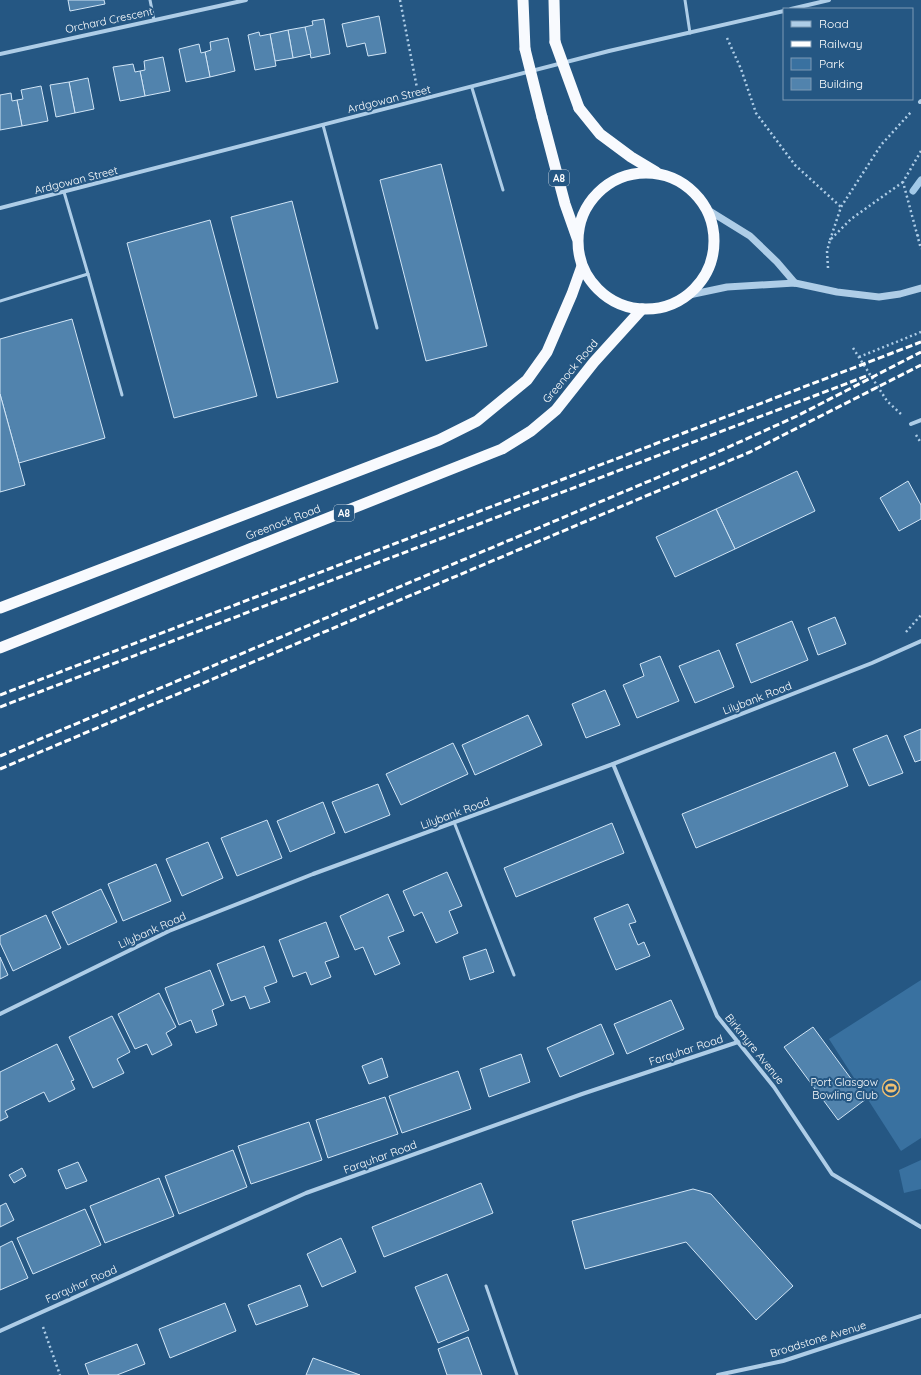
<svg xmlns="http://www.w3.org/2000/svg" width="921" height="1375" font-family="Quicksand,sans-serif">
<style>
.green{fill:#3971a0}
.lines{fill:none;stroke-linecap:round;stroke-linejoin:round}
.stream{stroke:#a2c9e8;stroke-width:7}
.building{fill:#5183ad;stroke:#d1e5f6}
.path{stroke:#aecde7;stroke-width:2.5;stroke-dasharray:2 3;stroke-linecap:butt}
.service{stroke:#aecde7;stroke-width:3}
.minor{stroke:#aecde7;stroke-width:4}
.tertiary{stroke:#aecde7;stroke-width:7}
.trunk{stroke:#f8fafe;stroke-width:11}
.rail{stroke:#fff;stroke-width:3;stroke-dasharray:7 3;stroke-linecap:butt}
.trunk-bridge{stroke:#f8fafe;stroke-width:11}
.labels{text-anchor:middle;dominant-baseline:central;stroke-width:4;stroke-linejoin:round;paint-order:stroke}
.shield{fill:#255783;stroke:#becdda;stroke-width:1}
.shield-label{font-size:10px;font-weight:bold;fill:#fff}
.street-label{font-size:11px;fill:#fff;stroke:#255783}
.poi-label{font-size:11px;fill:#fff;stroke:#255783;text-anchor:end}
</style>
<rect width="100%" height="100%" fill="#255783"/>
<g class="green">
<path d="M 921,980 L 921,1138 L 901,1151 L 829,1039 Z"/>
<path d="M 921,1160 L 921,1189 L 904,1193 L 899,1170 Z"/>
</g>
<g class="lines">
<path class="stream" d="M 913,191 L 921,180"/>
</g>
<g class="building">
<path d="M 68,0 L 104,0 L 105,4 L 70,11 Z"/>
<path d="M 379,16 L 386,53 L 368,56 L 365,43 L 347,47 L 342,24 Z"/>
<path d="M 324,19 L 330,54 L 311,58 L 305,27 L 313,25 L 312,21 Z"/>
<path d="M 305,27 L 311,54 L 293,58 L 288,30 Z"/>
<path d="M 288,30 L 293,58 L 275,61 L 270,34 Z"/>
<path d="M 259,32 L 260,36 L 270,34 L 276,66 L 255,70 L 248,35 Z"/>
<path d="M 228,38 L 235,71 L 210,77 L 205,52 L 211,50 L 210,42 Z"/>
<path d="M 199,44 L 201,53 L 205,52 L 210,77 L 186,82 L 179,49 Z"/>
<path d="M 163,57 L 170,91 L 145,96 L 140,71 L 145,70 L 144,61 Z"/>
<path d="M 133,64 L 135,72 L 140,71 L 145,96 L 120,101 L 113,67 Z"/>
<path d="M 88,78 L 94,109 L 75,113 L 69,82 Z"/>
<path d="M 69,82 L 75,113 L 56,117 L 50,85 Z"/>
<path d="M 41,86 L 48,121 L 22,126 L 17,100 L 23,99 L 21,90 Z"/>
<path d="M 11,93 L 12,101 L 17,100 L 22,126 L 0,130 L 0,95 Z"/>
<path d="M 441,164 L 487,346 L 426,361 L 380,180 Z"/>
<path d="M 292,201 L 338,382 L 277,398 L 231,217 Z"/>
<path d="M 210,220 L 257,396 L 174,418 L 127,243 Z"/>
<path d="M 72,319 L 105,438 L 19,463 L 0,394 L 0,339 Z"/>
<path d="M 0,394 L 25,485 L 0,492 Z"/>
<path d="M 797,471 L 815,511 L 735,549 L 716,509 Z"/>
<path d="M 908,481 L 921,505 L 921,519 L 899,531 L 880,498 Z"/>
<path d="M 716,509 L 735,549 L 675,577 L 656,537 Z"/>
<path d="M 835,617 L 846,644 L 818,655 L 808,628 Z"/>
<path d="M 792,621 L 808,660 L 751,683 L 736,644 Z"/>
<path d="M 719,650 L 734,687 L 695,703 L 679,666 Z"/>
<path d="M 660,656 L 679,701 L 637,718 L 623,685 L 644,676 L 640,664 Z"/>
<path d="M 605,690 L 620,725 L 586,738 L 572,704 Z"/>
<path d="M 528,715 L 542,745 L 475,775 L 462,745 Z"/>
<path d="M 921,729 L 921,760 L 915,762 L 904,736 Z"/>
<path d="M 887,735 L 903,773 L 869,786 L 853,749 Z"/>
<path d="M 453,743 L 468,774 L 401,805 L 386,774 Z"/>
<path d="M 835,752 L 848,786 L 696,848 L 682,814 Z"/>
<path d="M 378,784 L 390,815 L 345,833 L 332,802 Z"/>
<path d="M 323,802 L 335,833 L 290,852 L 277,821 Z"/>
<path d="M 267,820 L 282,858 L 237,876 L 221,838 Z"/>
<path d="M 612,823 L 624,853 L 516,897 L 504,868 Z"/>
<path d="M 208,842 L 223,878 L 182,896 L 166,859 Z"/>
<path d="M 156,864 L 171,901 L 123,921 L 108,884 Z"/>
<path d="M 447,872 L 462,906 L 449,911 L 458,933 L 436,943 L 422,912 L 414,916 L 403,891 Z"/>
<path d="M 101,889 L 117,922 L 68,945 L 52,912 Z"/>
<path d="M 388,894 L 404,931 L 388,937 L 400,964 L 375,975 L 363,947 L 355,950 L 340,916 Z"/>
<path d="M 628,904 L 636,922 L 629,924 L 638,945 L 644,942 L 650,956 L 616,970 L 594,918 Z"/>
<path d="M 46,915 L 61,948 L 13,971 L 0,943 L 0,936 Z"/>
<path d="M 326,922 L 339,957 L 325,962 L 331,977 L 311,985 L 306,972 L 293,977 L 279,940 Z"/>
<path d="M 264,946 L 277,982 L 264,987 L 270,1002 L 250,1009 L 245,996 L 231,1001 L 217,964 Z"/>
<path d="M 486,949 L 494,972 L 470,980 L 463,957 Z"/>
<path d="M 0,957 L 8,975 L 0,979 Z"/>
<path d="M 210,970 L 224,1005 L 212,1010 L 217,1025 L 196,1033 L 191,1020 L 179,1025 L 165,988 Z"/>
<path d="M 159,993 L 176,1027 L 166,1033 L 172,1045 L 152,1055 L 147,1044 L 135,1049 L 118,1014 Z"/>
<path d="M 671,1000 L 684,1029 L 627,1054 L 614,1024 Z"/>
<path d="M 112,1016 L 130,1052 L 117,1059 L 124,1073 L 93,1088 L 69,1037 Z"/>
<path d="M 601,1024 L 614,1054 L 560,1077 L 547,1048 Z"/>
<path d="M 813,1027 L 866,1099 L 838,1120 L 784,1047 Z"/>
<path d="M 57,1044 L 74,1080 L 71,1081 L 75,1089 L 49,1102 L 44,1092 L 5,1111 L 8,1117 L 0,1121 L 0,1072 Z"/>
<path d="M 521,1054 L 530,1082 L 489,1097 L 480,1069 Z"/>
<path d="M 382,1058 L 388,1077 L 369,1084 L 362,1066 Z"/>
<path d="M 458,1071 L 471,1109 L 402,1133 L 389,1096 Z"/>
<path d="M 385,1097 L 398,1134 L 328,1158 L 316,1120 Z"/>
<path d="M 309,1122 L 322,1160 L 251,1184 L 238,1146 Z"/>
<path d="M 233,1150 L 247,1187 L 179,1214 L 165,1176 Z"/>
<path d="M 78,1162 L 87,1181 L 66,1189 L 58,1170 Z"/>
<path d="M 22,1168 L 26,1176 L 14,1183 L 9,1175 Z"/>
<path d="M 159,1178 L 174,1216 L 105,1243 L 90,1206 Z"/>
<path d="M 481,1183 L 493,1213 L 384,1257 L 372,1227 Z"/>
<path d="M 693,1189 L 711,1194 L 793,1286 L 756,1320 L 686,1242 L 585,1269 L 572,1221 Z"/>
<path d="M 6,1203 L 14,1220 L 0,1227 L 0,1206 Z"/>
<path d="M 85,1209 L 101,1245 L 33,1274 L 17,1238 Z"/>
<path d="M 341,1238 L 356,1272 L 322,1287 L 307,1254 Z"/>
<path d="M 12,1241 L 28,1278 L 0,1290 L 0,1247 Z"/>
<path d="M 447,1274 L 469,1330 L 438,1343 L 415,1287 Z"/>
<path d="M 300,1285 L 308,1306 L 256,1325 L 248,1305 Z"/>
<path d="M 225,1303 L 236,1331 L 170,1358 L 159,1329 Z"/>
<path d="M 468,1337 L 482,1375 L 447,1375 L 438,1349 Z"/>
<path d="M 137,1344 L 145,1364 L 117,1375 L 89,1375 L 85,1364 Z"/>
<path d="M 313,1358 L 360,1375 L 306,1375 Z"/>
</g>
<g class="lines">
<g class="path">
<path d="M 400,0 L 417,88"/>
<path d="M 727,38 L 741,69 L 756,113 L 795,165 L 841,207"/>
<path d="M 921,151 L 903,182 L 921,249"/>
<path d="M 917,236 L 921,233"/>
<path d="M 830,240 L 841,207 L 881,145 L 911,112"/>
<path d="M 828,268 L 827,251 L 830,240 L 851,219 L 903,182"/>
<path d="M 853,348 L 887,401 L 902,415"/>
<path d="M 859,357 L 921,332"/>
<path d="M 916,435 L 921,443"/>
<path d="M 906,632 L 921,615"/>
<path d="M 43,1327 L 60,1375"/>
</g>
<g class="service">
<path d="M 150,0 L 154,20"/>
<path d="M 685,0 L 690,33"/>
<path d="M 472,88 L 503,190"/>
<path d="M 323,125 L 377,328"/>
<path d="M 88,274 L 122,395"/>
<path d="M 0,301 L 88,274 L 64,192"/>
<path d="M 454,822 L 514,975"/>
<path d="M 486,1286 L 517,1375"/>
</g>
<g class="minor">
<path d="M 791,9 L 829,0"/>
<path d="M 0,54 L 246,0"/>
<path d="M 920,102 L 921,101"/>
<path d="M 0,208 L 609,51 L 784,11"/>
<path d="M 911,424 L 921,420"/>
<path d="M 613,764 L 717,1016 L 774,1087 L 832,1174 L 921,1227"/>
<path d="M 0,1014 L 169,931 L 313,874 L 613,764 L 872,663 L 921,641"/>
<path d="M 0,1331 L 306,1193 L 582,1094 L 738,1042"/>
<path d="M 718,1375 L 783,1361 L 921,1316"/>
</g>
<g class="tertiary">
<path d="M 708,210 L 750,236 L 777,262 L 795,283"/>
<path d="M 689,295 L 727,287 L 795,283 L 837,292 L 879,297 L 900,294 L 921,288"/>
</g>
<g class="trunk">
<path d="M 523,0 L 525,49"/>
<path d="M 554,0 L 555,42"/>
<path d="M 579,108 L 600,134 L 631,157 L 656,172"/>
<path d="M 542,117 L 565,204 L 577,238"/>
<circle cx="646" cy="241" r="68"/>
<path d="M 0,608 L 439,440 L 477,421 L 527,380 L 547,352 L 572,294 L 582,266"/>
<path d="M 0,648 L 502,449 L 531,431 L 556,410 L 594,362 L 642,309"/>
</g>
<g class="rail">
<path d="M 0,695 L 921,342"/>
<path d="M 0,707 L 869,375"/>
<path d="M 0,756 L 713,454 L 797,416 L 921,352"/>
<path d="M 0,769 L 750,452 L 921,365"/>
</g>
<g class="trunk-bridge">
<path d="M 555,42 L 579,108"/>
<path d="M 525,49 L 542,117"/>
</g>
</g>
<defs>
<g id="stadium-ring" transform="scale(0.9)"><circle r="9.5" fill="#255783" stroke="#f1c172" stroke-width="1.5"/><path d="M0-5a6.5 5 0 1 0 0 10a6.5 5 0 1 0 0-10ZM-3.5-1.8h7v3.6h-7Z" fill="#f1c172"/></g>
</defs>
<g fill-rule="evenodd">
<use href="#stadium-ring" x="891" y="1088"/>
</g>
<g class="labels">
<g class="shield">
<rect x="549" y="170" width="20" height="16" rx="3"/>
<rect x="334" y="505" width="20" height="16" rx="3"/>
</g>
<g class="shield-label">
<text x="559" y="178">A8</text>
<text x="344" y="513">A8</text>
</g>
<g class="street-label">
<text transform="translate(109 20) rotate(-12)">Orchard Crescent</text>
<text transform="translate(389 99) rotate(-14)">Ardgowan Street</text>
<text transform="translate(76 180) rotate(-14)">Ardgowan Street</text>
<text transform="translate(570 371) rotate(-50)">Greenock Road</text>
<text transform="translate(283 522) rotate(-21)">Greenock Road</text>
<text transform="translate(757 698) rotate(-21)">Lilybank Road</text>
<text transform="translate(455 813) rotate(-20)">Lilybank Road</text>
<text transform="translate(152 930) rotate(-24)">Lilybank Road</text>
<text transform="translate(755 1049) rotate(51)">Birkmyre Avenue</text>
<text transform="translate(686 1050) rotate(-18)">Farquhar Road</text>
<text transform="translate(380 1157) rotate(-20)">Farquhar Road</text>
<text transform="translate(81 1284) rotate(-24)">Farquhar Road</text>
<text transform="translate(818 1339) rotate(-17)">Broadstone Avenue</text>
</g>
<g class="poi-label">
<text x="878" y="1082">Port Glasgow<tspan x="878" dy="13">Bowling Club</tspan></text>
</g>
</g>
<rect x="783" y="8" width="130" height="92" fill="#255783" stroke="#7c9ab5"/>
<rect x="791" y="21" width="20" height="6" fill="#aecde7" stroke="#7c9ab5"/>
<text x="819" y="28" font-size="12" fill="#ffffff">Road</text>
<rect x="791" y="41" width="20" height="6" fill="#ffffff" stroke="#7c9ab5"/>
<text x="819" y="48" font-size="12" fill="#ffffff">Railway</text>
<rect x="791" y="58" width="20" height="12" fill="#3971a0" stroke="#7c9ab5"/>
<text x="819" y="68" font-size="12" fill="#ffffff">Park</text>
<rect x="791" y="78" width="20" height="12" fill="#5183ad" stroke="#7c9ab5"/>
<text x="819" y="88" font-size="12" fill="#ffffff">Building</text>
</svg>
